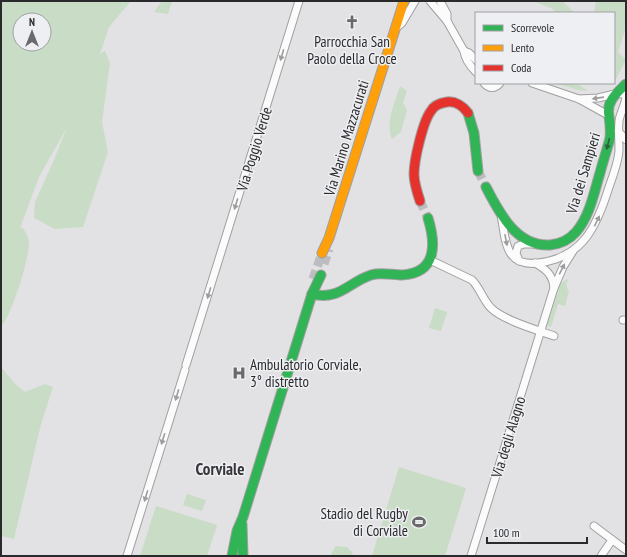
<svg xmlns="http://www.w3.org/2000/svg" width="627" height="557" font-family="'PT Sans Narrow',sans-serif">
<style>
.green{fill:#c9dcc5;fill-rule:evenodd}
.lines{fill:none;stroke-linecap:round;stroke-linejoin:round}
.secondary-tunnel{stroke:#bdbdbf;stroke-width:9;stroke-dasharray:9 4.5;stroke-linecap:butt}
.street-casing{stroke:#a0a0a1;stroke-width:9}
.fast-casing{stroke:#a0a0a1;stroke-width:11}
.slow-casing{stroke:#a0a0a1;stroke-width:11}
.jam-casing{stroke:#a0a0a1;stroke-width:11}
.street{stroke:#fbfbfb;stroke-width:7}
.fast{stroke:#30b455;stroke-width:9}
.slow{stroke:#ff9f0a;stroke-width:9}
.jam{stroke:#e5322d;stroke-width:9}
.oneway{fill:#9d9d9e}
.oneway2{fill:#2c613c}
.labels{text-anchor:middle;dominant-baseline:central;stroke-width:3;stroke-linejoin:round;paint-order:stroke}
.poi-label{font-size:15px;fill:#2a2a2c;stroke:#eeeff3}
.street-label{font-size:15px;fill:#2a2a2c;stroke:#eeeff3}
.quarter-label{font-size:17px;font-weight:bold;fill:#37373a;stroke:#eeeff3}
</style>
<rect width="100%" height="100%" fill="#e2e2e4"/>
<g class="green">
<path d="M 1,1 L 131,1 L 109,27 L 100,54 L 105,51 L 110,63 L 102,122 L 108,152 L 83,227 L 55,229 L 34,218 L 35,202 L 54,160 L 67,127 L 39,177 L 20,228 L 23,228 C 25,232 29,238 29,242 C 29,261 12,313 1,327 ZM 20,20 L 44,20 L 44,44 L 20,44 Z"/>
<path d="M 162,1 L 172,1 L 168,14 L 154,12 Z"/>
<path d="M 533,1 L 562,1 L 575,13 L 556,13 L 553,9 Z"/>
<path d="M 596,1 L 626,1 L 626,27 L 618,52 L 626,60 L 616,79 L 614,80 L 614,13 L 594,13 Z"/>
<path d="M 555,83 L 576,83 L 588,91 L 578,90 Z"/>
<path d="M 400,86 L 407,91 L 403,103 L 407,110 L 401,132 L 392,139 C 385,122 395,103 400,86 Z"/>
<path d="M 567,279 L 568,281 L 566,283 L 568,291 L 569,291 L 565,306 L 558,304 L 551,327 L 547,326 L 560,284 Z"/>
<path d="M 435,308 L 447,312 L 441,331 L 429,328 Z"/>
<path d="M 1,367 L 15,384 L 25,392 L 45,384 L 53,387 L 41,424 L 14,539 L 1,536 Z"/>
<path d="M 399,467 L 466,488 L 445,556 L 372,556 Z"/>
<path d="M 187,494 L 206,500 L 202,511 L 183,505 Z"/>
<path d="M 156,506 L 217,525 L 207,556 L 140,556 Z"/>
<path d="M 336,546 L 347,547 L 352,552 L 353,556 L 330,556 Z"/>
</g>
<g class="lines">
<g class="secondary-tunnel">
<path d="M 478,171 L 486,187"/>
<path d="M 420,201 L 428,218"/>
<path d="M 324,264 L 329,249"/>
<path d="M 313,279 L 322,253"/>
</g>
<g class="street-casing">
<g id="street">
<path d="M 430,1 L 447,21 L 464,51 C 465,59 470,66 476,72"/>
<path d="M 440,1 L 447,14 L 447,21"/>
<path d="M 396,28 L 402,23 L 415,1"/>
<path d="M 464,51 L 469,53 L 476,60"/>
<path d="M 484,83 C 489,89 495,89 500,83"/>
<path d="M 532,83 L 579,99 L 608,115"/>
<path d="M 618,131 L 626,140"/>
<path d="M 501,215 C 506,240 504,267 538,263 C 583,258 597,226 609,187 C 613,176 618,163 619,151 C 619,141 618,131 619,121 C 620,113 625,106 626,97 L 623,94 L 619,93 L 598,98 L 579,99"/>
<path d="M 430,260 L 472,280 C 480,288 483,300 491,308 C 503,320 537,330 554,336"/>
<path d="M 519,261 L 516,253 L 518,246 L 524,244 L 533,244"/>
<path d="M 535,263 C 546,269 553,275 554,288"/>
<path d="M 623,320 L 626,320"/>
<path d="M 186,365 L 299,1"/>
<path d="M 594,526 L 626,550"/>
<path d="M 127,556 L 185,370"/>
<path d="M 471,556 L 554,288 L 563,267 L 573,251"/>
<path d="M 601,556 L 612,540"/>
</g>
</g>
<g class="fast-casing">
<g id="fast">
<path d="M 468,113 L 474,133 L 478,171"/>
<path d="M 486,187 C 499,212 516,247 550,245 C 560,244 569,240 576,232 C 590,216 594,192 600,173 C 603,161 607,150 610,138 C 611,130 610,123 609,116 C 606,101 617,93 626,84"/>
<path d="M 312,294 C 339,301 349,282 371,275 C 381,272 392,275 402,275 C 437,273 436,244 428,218"/>
<path d="M 242,524 L 243,556"/>
<path d="M 232,556 L 237,531 L 243,517 L 312,294 L 321,275"/>
</g>
</g>
<g class="slow-casing">
<path id="slow" d="M 322,253 L 329,238 L 404,1"/>
</g>
<g class="jam-casing">
<path id="jam" d="M 420,201 C 417,192 414,183 414,174 C 414,160 423,121 431,111 C 434,105 440,103 447,102 C 455,101 463,106 468,113"/>
</g>
<use href="#street" class="street"/>
<use href="#fast" class="fast"/>
<use href="#slow" class="slow"/>
<use href="#jam" class="jam"/>
</g>
<defs><path id="oneway-solid" d="M-6-.8H1V-3.2L6.5 0L1 3.2V.8H-6Z"/></defs>
<g class="oneway">
<use href="#oneway-solid" transform="translate(282 55) rotate(107)"/>
<use href="#oneway-solid" transform="translate(598 98) rotate(172)"/>
<use href="#oneway-solid" transform="translate(236 204) rotate(107)"/>
<use href="#oneway-solid" transform="translate(597 221) rotate(-64)"/>
<use href="#oneway-solid" transform="translate(506 240) rotate(79)"/>
<use href="#oneway-solid" transform="translate(562 269) rotate(-63)"/>
<use href="#oneway-solid" transform="translate(209 293) rotate(107)"/>
<use href="#oneway-solid" transform="translate(177 395) rotate(107)"/>
<use href="#oneway-solid" transform="translate(163 439) rotate(107)"/>
<use href="#oneway-solid" transform="translate(146 496) rotate(107)"/>
</g>
<use class="oneway2" href="#oneway-solid" transform="translate(608 144) rotate(104)"/>
<defs>
<g id="church-bare" transform="scale(1.08)"><path d="M-1.2-6h2.4v3.5h3.3v2.4h-3.3V6h-2.4V-.1h-3.3v-2.4h3.3Z" fill="#6a6a6c" stroke="#eeeff3" stroke-width="2.5" paint-order="stroke"/></g>
<g id="hospital-bare" transform="scale(1.08)"><path d="M-5-5h3v3.5h4V-5h3V5h-3V1.5h-4V5h-3Z" fill="#6a6a6c" stroke="#eeeff3" stroke-width="2.5" paint-order="stroke"/></g>
<g id="stadium-bare" transform="scale(1.08)"><path d="M0-5a6.5 5 0 1 0 0 10a6.5 5 0 1 0 0-10ZM-3.5-1.8h7v3.6h-7Z" fill="#6a6a6c" stroke="#eeeff3" stroke-width="2.5" paint-order="stroke"/></g>
</defs>
<g fill-rule="evenodd">
<use href="#church-bare" x="352" y="22"/>
<use href="#hospital-bare" x="239" y="373"/>
<use href="#stadium-bare" x="419" y="522"/>
</g>
<g class="labels">
<g class="poi-label">
<text x="352" y="41">Parrocchia San<tspan x="352" dy="17">Paolo della Croce</tspan></text>
<text x="250" y="364" text-anchor="start">Ambulatorio Corviale,<tspan x="250" dy="17">3° distretto</tspan></text>
<text x="408" y="513" text-anchor="end">Stadio del Rugby<tspan x="408" dy="17">di Corviale</tspan></text>
</g>
<g class="street-label">
<text transform="translate(346 138) rotate(-73)">Via Marino Mazzacurati</text>
<text transform="translate(254 149) rotate(-73)">Via Poggio Verde</text>
<text transform="translate(583 173) rotate(-73)">Via dei Sampieri</text>
<text transform="translate(508 437) rotate(-73)">Via degli Alagno</text>
</g>
<g class="quarter-label">
<text x="220" y="469">Corviale</text>
</g>
</g>
<rect width="627" height="557" fill="none" stroke="#2a2a2c" stroke-width="4"/>
<rect x="475" y="12" width="140" height="72" fill="#eeeff3" stroke="#a0a0a3"/>
<rect x="483" y="25" width="20" height="6" fill="#30b455" stroke="#a0a0a3"/>
<text x="511" y="32" font-size="12" fill="#2a2a2c">Scorrevole</text>
<rect x="483" y="45" width="20" height="6" fill="#ff9f0a" stroke="#a0a0a3"/>
<text x="511" y="52" font-size="12" fill="#2a2a2c">Lento</text>
<rect x="483" y="65" width="20" height="6" fill="#e5322d" stroke="#a0a0a3"/>
<text x="511" y="72" font-size="12" fill="#2a2a2c">Coda</text>
<g transform="translate(32 32)"><circle r="19" fill="#eeeff3" stroke="#a0a0a3"/>
<path d="M0-3L7 15L0 10L-7 15Z" fill="#6a6a6c"/>
<text y="-6" font-size="11" font-weight="bold" text-anchor="middle" fill="#2a2a2c">N</text>
</g>
<path d="M487 537v6h100v-6" fill="none" stroke="#2a2a2c" stroke-width="2"/>
<text x="493" y="537" font-size="12" fill="#2a2a2c" stroke="#eeeff3" stroke-width="3" paint-order="stroke">100 m</text>
</svg>
